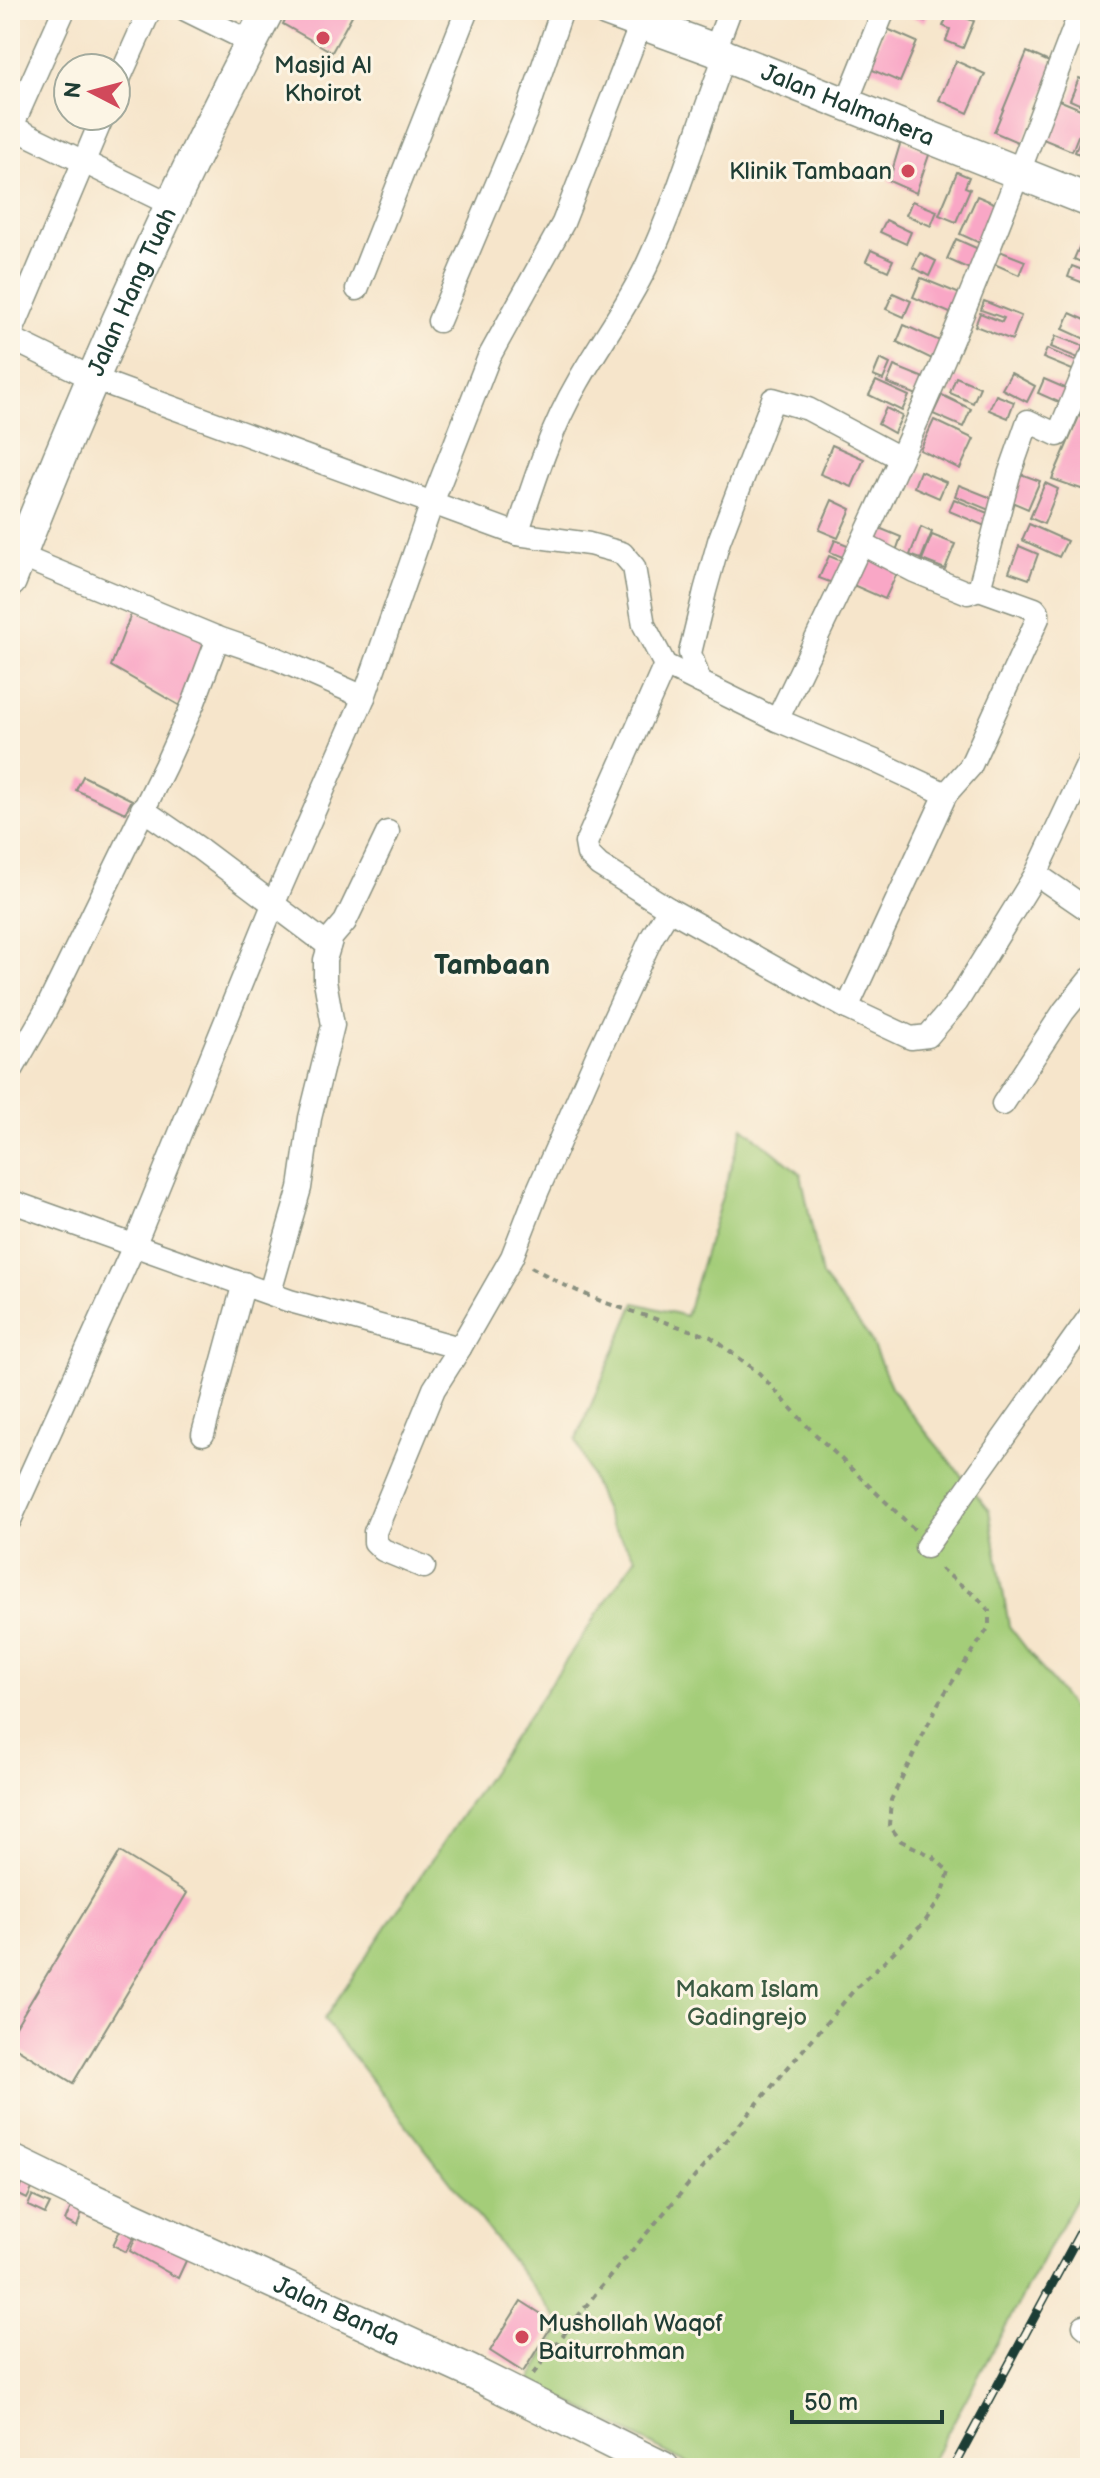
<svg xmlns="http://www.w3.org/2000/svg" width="1100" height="2478" font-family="'Balsamiq Sans',sans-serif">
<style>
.green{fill:#a4cd79;stroke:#628556;stroke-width:2}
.building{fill:#f9a7c6}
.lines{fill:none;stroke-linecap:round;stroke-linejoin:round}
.street-casing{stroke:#8a9180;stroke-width:25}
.secondary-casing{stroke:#8a9180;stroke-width:35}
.path{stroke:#8a9180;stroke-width:4;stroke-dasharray:6 6;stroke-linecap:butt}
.street{stroke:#fff;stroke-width:22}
.secondary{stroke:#fff;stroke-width:32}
.rail-casing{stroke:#1f3d34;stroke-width:9}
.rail{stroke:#fcf5e5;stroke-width:6;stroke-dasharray:18;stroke-linecap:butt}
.poi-dot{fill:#d1495b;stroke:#fcf5e5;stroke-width:3}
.labels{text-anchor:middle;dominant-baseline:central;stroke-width:6;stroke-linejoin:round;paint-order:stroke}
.poi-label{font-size:24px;fill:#1f3d34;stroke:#fcf5e5}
.street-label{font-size:24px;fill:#1f3d34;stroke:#fcf5e5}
.park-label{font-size:24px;fill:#3a5a42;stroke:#fcf5e5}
.quarter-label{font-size:28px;font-weight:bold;fill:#1f3d34;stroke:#fcf5e5}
</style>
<rect width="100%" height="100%" fill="#fcf5e5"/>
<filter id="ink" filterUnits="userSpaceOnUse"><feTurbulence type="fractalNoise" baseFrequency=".0125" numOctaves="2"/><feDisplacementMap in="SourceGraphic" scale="16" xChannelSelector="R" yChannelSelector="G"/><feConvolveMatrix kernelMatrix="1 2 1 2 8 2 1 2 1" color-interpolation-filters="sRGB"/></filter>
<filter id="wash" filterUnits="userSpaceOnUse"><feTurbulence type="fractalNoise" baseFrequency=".006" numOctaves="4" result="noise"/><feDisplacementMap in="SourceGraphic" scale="32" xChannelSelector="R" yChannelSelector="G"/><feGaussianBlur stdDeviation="1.8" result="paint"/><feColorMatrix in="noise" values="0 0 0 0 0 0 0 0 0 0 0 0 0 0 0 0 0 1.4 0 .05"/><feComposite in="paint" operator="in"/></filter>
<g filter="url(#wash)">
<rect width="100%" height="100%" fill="#f6e5cb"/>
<path class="green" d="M 743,1127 L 801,1174 L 822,1276 L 869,1337 L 893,1391 L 989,1510 L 1009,1626 L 1090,1731 L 1090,2173 L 928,2468 L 696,2468 L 530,2381 L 562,2325 L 324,2019 L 636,1557 L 611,1526 L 576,1440 L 635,1303 L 686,1316 Z"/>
<g id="blocks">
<g class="building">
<path d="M 290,10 L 355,10 L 332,52 L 283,24 Z"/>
<path d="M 902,10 L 930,10 L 925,22 L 901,13 Z"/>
<path d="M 978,10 L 996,10 L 992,17 Z"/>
<path d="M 949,12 L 974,21 L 963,48 L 946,41 L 950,29 L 943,26 Z"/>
<path d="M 885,28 L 917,42 L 900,82 L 868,68 Z"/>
<path d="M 1090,42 L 1090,70 L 1085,67 L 1088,59 L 1083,57 Z"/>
<path d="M 1027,52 L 1056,65 L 1022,144 L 994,132 Z"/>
<path d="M 956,61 L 985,74 L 968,113 L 939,100 Z"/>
<path d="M 1079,78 L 1090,83 L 1090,109 L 1070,100 Z"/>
<path d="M 1054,98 L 1090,113 L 1090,159 L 1075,152 L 1081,137 L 1078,136 L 1072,151 L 1038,137 Z"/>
<path d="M 901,141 L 930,152 L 916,193 L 889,181 Z"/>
<path d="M 957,172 L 969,177 L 965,187 L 970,189 L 956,222 L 939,215 Z"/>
<path d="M 977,196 L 1001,206 L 984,245 L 960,234 Z"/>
<path d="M 912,201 L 937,211 L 931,226 L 906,215 Z"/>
<path d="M 886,220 L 911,232 L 906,244 L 880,232 Z"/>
<path d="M 1083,238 L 1090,241 L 1090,266 L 1074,259 Z"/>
<path d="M 956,239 L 983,251 L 974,271 L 947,259 Z"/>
<path d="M 871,250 L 893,260 L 888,271 L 866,261 Z"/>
<path d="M 997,250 L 1025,261 L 1019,275 L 992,263 Z"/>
<path d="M 920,253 L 936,261 L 929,276 L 913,267 Z"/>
<path d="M 1072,266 L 1090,273 L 1089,285 L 1068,277 Z"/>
<path d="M 921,278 L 960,294 L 952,314 L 913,297 Z"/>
<path d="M 893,293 L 911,301 L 904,317 L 886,309 Z"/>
<path d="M 984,301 L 1021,316 L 1012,340 L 975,326 L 980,313 L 1002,322 L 1004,318 L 981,310 Z"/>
<path d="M 1070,313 L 1090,322 L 1090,332 L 1087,340 L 1063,329 Z"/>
<path d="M 904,325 L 942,342 L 934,360 L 897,342 Z"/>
<path d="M 1056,336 L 1083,346 L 1078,358 L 1051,347 Z"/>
<path d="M 1047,349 L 1080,363 L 1077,372 L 1043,358 Z"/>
<path d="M 880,359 L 890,364 L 883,380 L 873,376 Z"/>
<path d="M 894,366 L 924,378 L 917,395 L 887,383 Z"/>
<path d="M 1011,373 L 1035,386 L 1027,402 L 1002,389 Z"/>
<path d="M 956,377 L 980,387 L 973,403 L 950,393 Z"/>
<path d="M 1044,379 L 1072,391 L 1065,405 L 1038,393 Z"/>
<path d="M 876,381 L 909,396 L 902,411 L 869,395 Z"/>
<path d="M 1090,391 L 1090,492 L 1052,479 Z"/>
<path d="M 942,395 L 971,409 L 963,427 L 933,414 Z"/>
<path d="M 996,395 L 1014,402 L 1008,418 L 989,410 Z"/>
<path d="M 886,408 L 902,416 L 894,433 L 878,424 Z"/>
<path d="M 934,420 L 974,439 L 960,469 L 920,450 Z"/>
<path d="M 832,445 L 864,459 L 852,487 L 820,474 Z"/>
<path d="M 920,471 L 946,482 L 939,498 L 914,487 Z"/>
<path d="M 1018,473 L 1040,481 L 1028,509 L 1007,500 Z"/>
<path d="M 1045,483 L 1058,489 L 1044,524 L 1030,518 Z"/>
<path d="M 959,485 L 999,501 L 994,512 L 955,496 Z"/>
<path d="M 954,499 L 990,514 L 985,526 L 949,511 Z"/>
<path d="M 832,500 L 851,509 L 838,538 L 819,530 Z"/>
<path d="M 1029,524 L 1067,541 L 1059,557 L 1022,540 Z"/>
<path d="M 921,527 L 932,532 L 921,559 L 910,555 Z"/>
<path d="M 879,528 L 901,537 L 896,551 L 874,542 Z"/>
<path d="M 932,535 L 955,544 L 945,569 L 922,560 Z"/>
<path d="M 835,540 L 855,548 L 850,560 L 830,552 Z"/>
<path d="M 1019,546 L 1038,554 L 1029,579 L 1009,572 Z"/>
<path d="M 868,552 L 900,567 L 885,599 L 853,585 Z"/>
<path d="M 829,556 L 844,562 L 835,584 L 819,578 Z"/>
<path d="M 133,609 L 212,639 L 184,708 L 111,666 Z"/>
<path d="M 83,776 L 132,800 L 125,813 L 76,790 Z"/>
<path d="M 10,1730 L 19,1737 L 10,1750 Z"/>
<path d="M 120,1852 L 187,1893 L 73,2083 L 10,2044 L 10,2036 Z"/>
<path d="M 26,2174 L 37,2179 L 27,2199 L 17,2194 Z"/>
<path d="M 76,2195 L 114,2226 L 82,2213 L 77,2227 L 65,2221 Z"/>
<path d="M 32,2196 L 50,2204 L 45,2214 L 28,2206 Z"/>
<path d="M 126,2218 L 140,2225 L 126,2252 L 113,2245 Z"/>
<path d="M 140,2226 L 192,2248 L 178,2278 L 130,2251 Z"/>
<path d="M 521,2301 L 554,2322 L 523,2372 L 490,2351 Z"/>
</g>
</g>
</g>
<g filter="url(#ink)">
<use href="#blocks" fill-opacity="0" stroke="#8a9180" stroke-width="2"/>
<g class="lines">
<g class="street-casing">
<g id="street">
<path d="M 186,10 L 251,42"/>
<path d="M 715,50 L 730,10"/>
<path d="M 116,86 L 150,10"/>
<path d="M 846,104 L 884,10"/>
<path d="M 10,126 L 172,205"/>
<path d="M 10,131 L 64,10"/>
<path d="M 357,289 L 467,10"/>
<path d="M 439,321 L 528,110 L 562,10"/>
<path d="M 10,336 L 103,116"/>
<path d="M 10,338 L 92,378 L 517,534 L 589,544 L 622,553 L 634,567 L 644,625 L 665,665 L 777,720"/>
<path d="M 517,534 C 534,482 550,430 578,382 C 600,343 626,308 646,267 C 678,199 698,126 725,56"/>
<path d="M 862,544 L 914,571 L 968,593 L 979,589 L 1009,475 L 1028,421 L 1058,435 L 1090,358"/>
<path d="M 218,638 L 273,657 L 364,697"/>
<path d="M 665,665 L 586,843 L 588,854 L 599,865 L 669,909 L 847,1008 L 911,1038 L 928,1036 L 957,1002 L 1036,874 L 1090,759"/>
<path d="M 700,682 L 690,653 L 705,591 L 719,541 L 773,399 L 808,409 L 900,458"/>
<path d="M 946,794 L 970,767 L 1038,618 L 1038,613 L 1035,609 L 979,589"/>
<path d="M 142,809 L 200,849 L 329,946"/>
<path d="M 1036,874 L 1090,911"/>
<path d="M 847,1008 L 946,794 L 875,761 L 777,720 C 830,611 883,501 931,389 C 985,264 1032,137 1081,10"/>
<path d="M 10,1073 L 44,1014 L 165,766 L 194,702 L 218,638 L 20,556"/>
<path d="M 1003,1104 L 1064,1011 L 1090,979"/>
<path d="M 10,1201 L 290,1301 L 460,1348 L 512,1257 L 538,1190 L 599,1051 L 652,937 L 669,909"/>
<path d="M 270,1292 L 300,1188 L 310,1118 L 333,1025 L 325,981 L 325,960 L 332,937 L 345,922 L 388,832"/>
<path d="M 203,1434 L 244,1283"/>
<path d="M 10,1520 L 134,1246 L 273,905 L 364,697 L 432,503 L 489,357 L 563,223 L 646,11"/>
<path d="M 926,1547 L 1090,1316"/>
<path d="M 424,1567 L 383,1550 L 375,1542 L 375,1532 L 434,1389 L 460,1348"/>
<path d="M 1084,2326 L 1090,2331"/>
</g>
</g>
<g class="secondary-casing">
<g id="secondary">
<path id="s1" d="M 606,10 L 715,50 L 725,56 L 1090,201"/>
<path id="s2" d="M 10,581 C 85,386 172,195 268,10"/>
<path id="s3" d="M 10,2160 L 86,2197 L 469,2371 L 663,2468"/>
</g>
</g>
<g class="path">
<path d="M 531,1267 L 564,1285 L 603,1302 L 711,1337 L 759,1373 L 810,1429 L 915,1530"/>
<path d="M 533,2374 L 600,2288 L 855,1989 L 924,1923 L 942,1896 L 949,1872 L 932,1856 L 901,1841 L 889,1825 L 891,1800 L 939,1702 L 989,1627 L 989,1611 L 978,1598 L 942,1570 L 938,1563"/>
</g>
<use href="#street" class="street"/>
<use href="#secondary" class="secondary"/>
<g class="rail-casing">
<path id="rail" d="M 953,2468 L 1090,2214"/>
</g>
<use href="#rail" class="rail"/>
</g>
</g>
<g class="poi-dot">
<circle cx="323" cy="38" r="8"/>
<circle cx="908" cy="171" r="8"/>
<circle cx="522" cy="2337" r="8"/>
</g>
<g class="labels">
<g class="poi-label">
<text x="323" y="65">Masjid Al<tspan x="323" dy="28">Khoirot</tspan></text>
<text x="892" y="171" text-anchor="end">Klinik Tambaan</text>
<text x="538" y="2323" text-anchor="start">Mushollah Waqof<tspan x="538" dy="28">Baiturrohman</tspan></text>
</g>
<g class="street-label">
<text stroke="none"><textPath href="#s1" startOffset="260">Jalan Halmahera</textPath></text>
<text stroke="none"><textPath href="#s2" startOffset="314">Jalan Hang Tuah</textPath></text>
<text stroke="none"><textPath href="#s3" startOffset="360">Jalan Banda</textPath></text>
</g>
<g class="park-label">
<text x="747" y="1989">Makam Islam<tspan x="747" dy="28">Gadingrejo</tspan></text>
</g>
<g class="quarter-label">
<text x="492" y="965">Tambaan</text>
</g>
</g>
<rect width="1100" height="2478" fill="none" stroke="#fcf5e5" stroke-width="40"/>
<g transform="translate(92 92) rotate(276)"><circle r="38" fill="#fcf5e5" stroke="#a4ab9e" stroke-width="2"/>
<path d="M0-6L14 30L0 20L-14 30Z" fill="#d1495b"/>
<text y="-12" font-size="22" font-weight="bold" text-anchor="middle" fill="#1f3d34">N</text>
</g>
<path d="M792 2410v12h150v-12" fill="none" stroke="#1f3d34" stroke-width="4"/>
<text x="804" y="2410" font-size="24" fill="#1f3d34" stroke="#fcf5e5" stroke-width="6" paint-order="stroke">50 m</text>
</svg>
